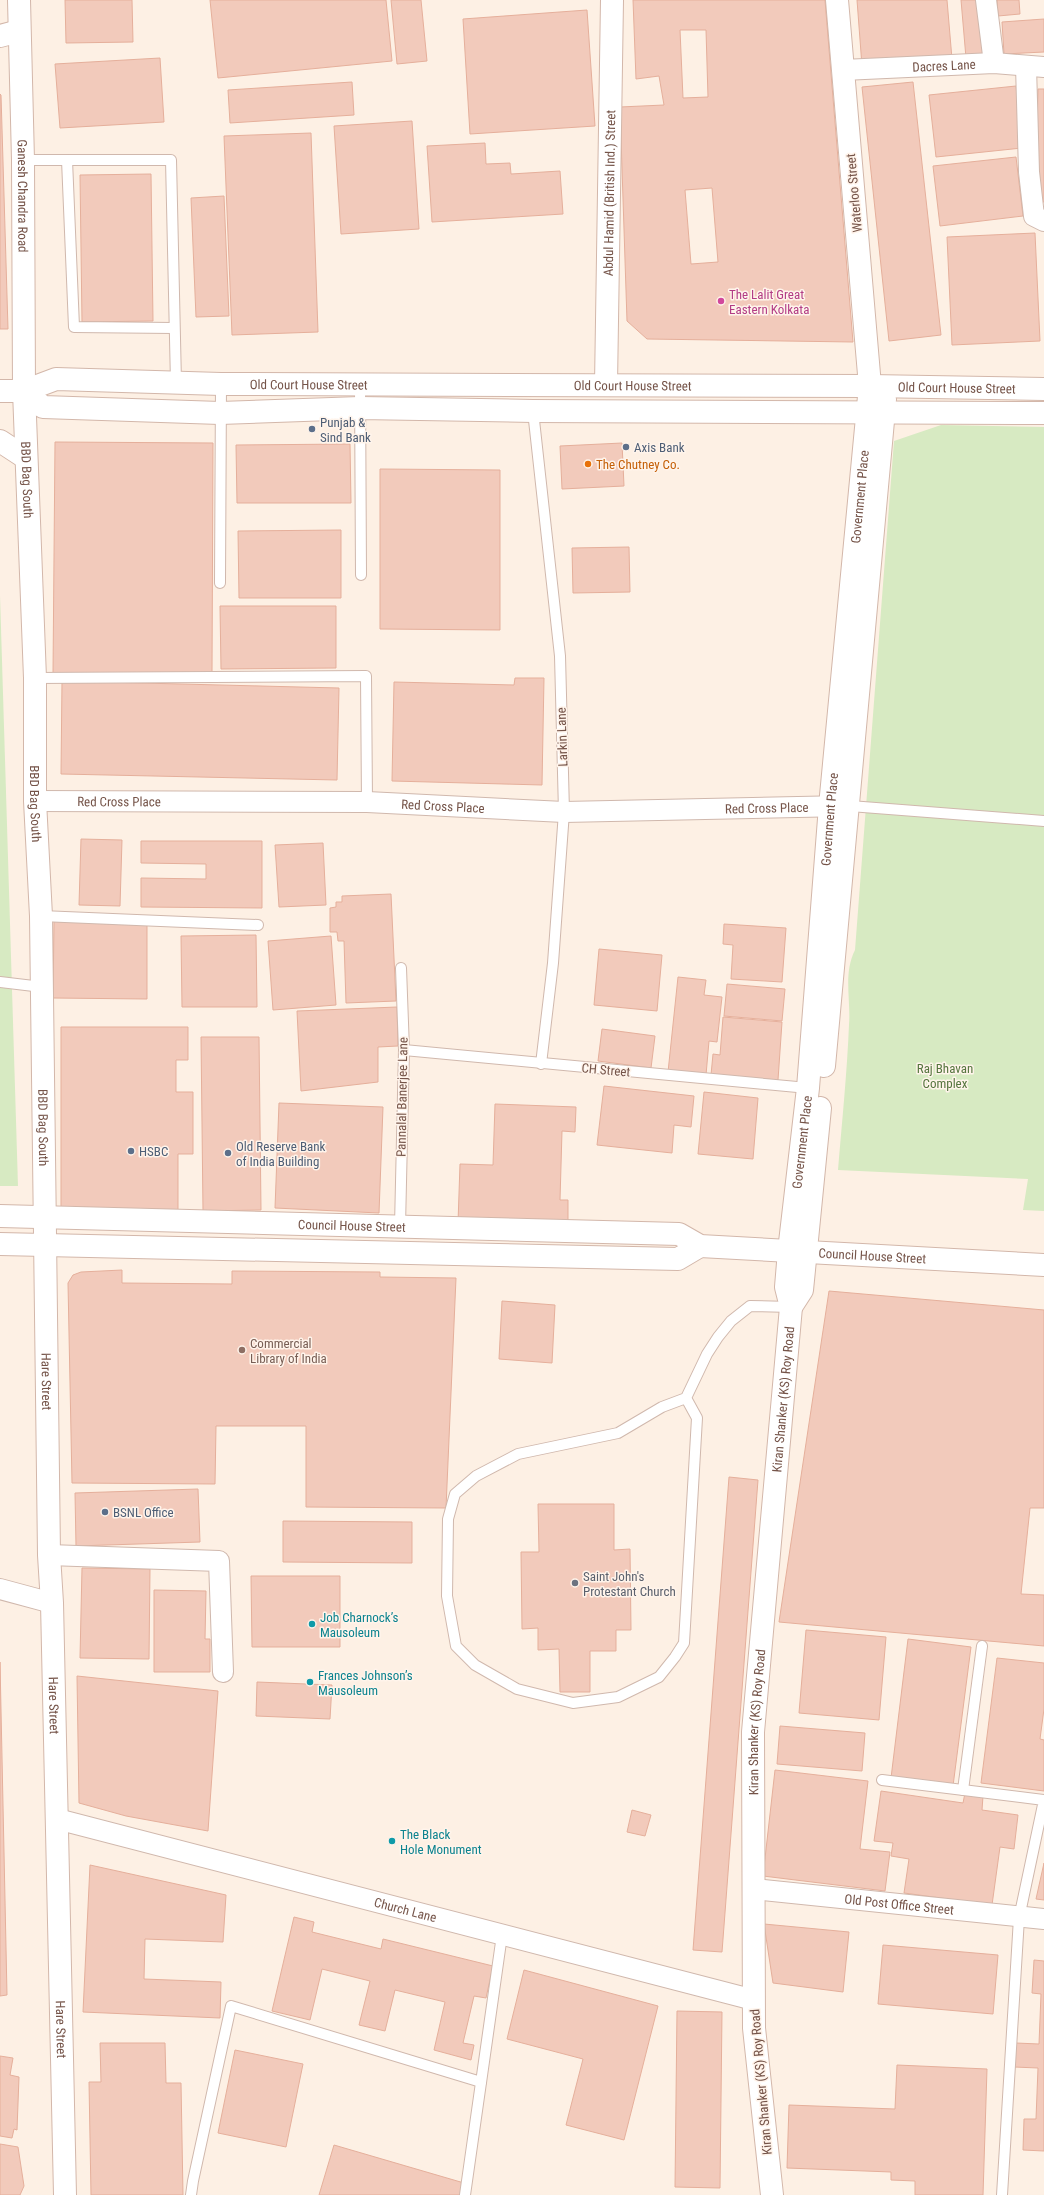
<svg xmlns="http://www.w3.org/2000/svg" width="1044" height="2195" font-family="'Roboto Condensed',sans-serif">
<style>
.green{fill:#d7eac2}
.building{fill:#f2cabb;stroke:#e5af9b;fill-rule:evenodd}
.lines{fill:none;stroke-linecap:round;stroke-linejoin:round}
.lane-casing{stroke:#d0b8ad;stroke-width:12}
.street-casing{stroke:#d0b8ad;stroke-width:22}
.secondary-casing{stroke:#d3b7aa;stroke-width:24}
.lane{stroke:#fff;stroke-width:10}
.street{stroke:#fff;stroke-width:20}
.secondary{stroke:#fff;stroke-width:22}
.hotel-dot{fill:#d1479c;stroke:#fff4eb;stroke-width:1.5}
.service-dot{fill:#5c6f8a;stroke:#fff4eb;stroke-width:1.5}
.food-dot{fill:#e8710a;stroke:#fff4eb;stroke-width:1.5}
.education-dot{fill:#8d6e63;stroke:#fff4eb;stroke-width:1.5}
.worship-dot{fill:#6b7280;stroke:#fff4eb;stroke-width:1.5}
.culture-dot{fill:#0f9aa8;stroke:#fff4eb;stroke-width:1.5}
.labels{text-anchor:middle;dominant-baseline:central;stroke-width:3;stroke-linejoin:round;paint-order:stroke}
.street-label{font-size:13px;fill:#755449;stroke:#fff4eb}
.hotel-label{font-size:13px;fill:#b23c85;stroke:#fff4eb;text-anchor:start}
.service-label{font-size:13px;fill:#4e5e75;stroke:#fff4eb;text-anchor:start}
.food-label{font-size:13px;fill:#c56008;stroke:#fff4eb;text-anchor:start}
.park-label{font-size:13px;fill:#55753e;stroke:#fff4eb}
.education-label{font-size:13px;fill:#785e54;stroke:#fff4eb;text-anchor:start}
.worship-label{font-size:13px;fill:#5b616d;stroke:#fff4eb;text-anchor:start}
.culture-label{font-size:13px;fill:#0d838f;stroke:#fff4eb;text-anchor:start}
</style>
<rect width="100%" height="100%" fill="#fdf0e4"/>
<g class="green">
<path d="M 941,425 L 1044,427 L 1044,1211 L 1023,1210 L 1028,1179 L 838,1170 C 842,1122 847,1073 849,1025 C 851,999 843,974 855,950 L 894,441 Z"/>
<path d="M 0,595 L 18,1186 L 0,1186 Z"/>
</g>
<g class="building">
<path d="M 65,0 L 132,0 L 133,42 L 66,43 Z"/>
<path d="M 210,0 L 386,0 L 392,61 L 218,78 Z"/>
<path d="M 391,0 L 421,0 L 427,61 L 397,64 Z"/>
<path d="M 633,0 L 825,0 L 853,342 L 647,339 L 627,321 L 620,107 L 664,105 L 659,76 L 636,79 ZM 680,30 L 706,30 L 708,97 L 683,98 ZM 712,188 L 718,262 L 691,264 L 685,190 Z"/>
<path d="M 857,0 L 947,0 L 952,59 L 862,66 Z"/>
<path d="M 961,0 L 978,0 L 983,57 L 966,58 Z"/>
<path d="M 997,0 L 1019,0 L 1020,14 L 998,16 Z"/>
<path d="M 587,10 L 595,126 L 470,134 L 463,19 Z"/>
<path d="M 1044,19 L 1044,52 L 1004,54 L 1002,22 Z"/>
<path d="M 160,58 L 164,122 L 60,128 L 55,64 Z"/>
<path d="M 352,82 L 354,115 L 230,123 L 228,90 Z"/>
<path d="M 913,82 L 941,335 L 889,341 L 862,87 Z"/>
<path d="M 1016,86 L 1022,148 L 936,157 L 929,95 Z"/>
<path d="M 1038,89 L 1044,89 L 1044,202 L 1035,202 Z"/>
<path d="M 0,94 L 1,95 L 8,329 L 0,329 Z"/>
<path d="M 412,121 L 419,229 L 341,234 L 334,126 Z"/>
<path d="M 311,133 L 318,332 L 232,335 L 224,136 Z"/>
<path d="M 485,143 L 486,164 L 510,163 L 511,174 L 560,171 L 563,214 L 432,222 L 427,146 Z"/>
<path d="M 1016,157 L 1023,216 L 940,226 L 933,166 Z"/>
<path d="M 151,174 L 153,321 L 82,322 L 80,175 Z"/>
<path d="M 224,196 L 229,316 L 196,317 L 191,198 Z"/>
<path d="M 1035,233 L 1040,341 L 952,345 L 947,237 Z"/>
<path d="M 55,442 L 213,443 L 212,674 L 53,673 Z"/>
<path d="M 622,443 L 624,486 L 562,489 L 560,446 Z"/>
<path d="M 350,444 L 351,503 L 237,503 L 236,445 Z"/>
<path d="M 380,469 L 500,470 L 500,630 L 380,629 Z"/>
<path d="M 341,530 L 341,598 L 239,598 L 238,531 Z"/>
<path d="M 629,547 L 630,592 L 573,593 L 572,548 Z"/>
<path d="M 220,606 L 336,606 L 336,668 L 221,669 Z"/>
<path d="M 515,678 L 544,678 L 542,785 L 392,781 L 394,682 L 514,685 Z"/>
<path d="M 62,681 L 339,688 L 337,780 L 61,774 Z"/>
<path d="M 81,839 L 122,840 L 120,906 L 79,905 Z"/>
<path d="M 141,841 L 262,841 L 262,908 L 141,907 L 141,878 L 206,879 L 206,864 L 141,863 Z"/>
<path d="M 323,843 L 326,905 L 279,907 L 275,845 Z"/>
<path d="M 391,894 L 396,1001 L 346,1003 L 344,941 L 338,941 L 337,932 L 330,932 L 330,908 L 336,907 L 336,902 L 342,902 L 342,896 Z"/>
<path d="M 54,921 L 147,922 L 147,999 L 53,998 Z"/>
<path d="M 724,924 L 786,928 L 782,982 L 731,979 L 733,945 L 723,944 Z"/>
<path d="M 256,935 L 257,1007 L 182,1007 L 181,936 Z"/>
<path d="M 331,936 L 336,1005 L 273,1010 L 268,941 Z"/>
<path d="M 599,949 L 662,955 L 657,1011 L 594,1005 Z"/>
<path d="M 678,977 L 706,980 L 704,995 L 722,997 L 717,1042 L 709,1041 L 706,1075 L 668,1072 Z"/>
<path d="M 727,984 L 785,989 L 782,1021 L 724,1016 Z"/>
<path d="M 397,1007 L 398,1046 L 378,1047 L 378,1082 L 301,1091 L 297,1011 Z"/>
<path d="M 723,1017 L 782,1022 L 778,1080 L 711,1075 L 713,1054 L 720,1055 Z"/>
<path d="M 61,1027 L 188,1027 L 188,1060 L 176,1060 L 176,1092 L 193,1092 L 193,1154 L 178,1154 L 178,1212 L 61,1212 Z"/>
<path d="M 602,1029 L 655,1036 L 651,1068 L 598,1061 Z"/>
<path d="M 201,1037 L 259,1037 L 261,1210 L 203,1211 Z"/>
<path d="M 604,1086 L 694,1096 L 691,1127 L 674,1125 L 672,1153 L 597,1145 Z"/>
<path d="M 704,1092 L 758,1098 L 753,1159 L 698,1154 Z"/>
<path d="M 279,1103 L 383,1107 L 379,1213 L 275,1208 Z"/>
<path d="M 495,1104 L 576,1107 L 575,1132 L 562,1131 L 560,1200 L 568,1200 L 568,1226 L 458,1223 L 460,1164 L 493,1165 Z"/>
<path d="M 122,1270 L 122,1283 L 232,1284 L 232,1271 L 380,1272 L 380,1277 L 456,1278 L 446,1508 L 306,1507 L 306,1426 L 216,1426 L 215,1484 L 72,1483 L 68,1283 L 73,1275 L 81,1272 Z"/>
<path d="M 829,1291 L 1044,1310 L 1044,1508 L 1030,1508 L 1021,1594 L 1044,1595 L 1044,1646 L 779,1622 Z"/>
<path d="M 502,1301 L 555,1305 L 552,1363 L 499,1359 Z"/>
<path d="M 729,1477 L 758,1480 L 722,1952 L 693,1950 Z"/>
<path d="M 198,1489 L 200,1542 L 76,1546 L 75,1493 Z"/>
<path d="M 538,1504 L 614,1504 L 614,1550 L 630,1549 L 631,1630 L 616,1630 L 616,1651 L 590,1651 L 590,1692 L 560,1692 L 559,1649 L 538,1650 L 538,1628 L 522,1629 L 521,1552 L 539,1552 Z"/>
<path d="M 283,1521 L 412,1522 L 412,1563 L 283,1562 Z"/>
<path d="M 82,1568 L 150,1569 L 149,1659 L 80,1658 Z"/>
<path d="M 251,1576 L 340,1576 L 340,1647 L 252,1647 Z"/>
<path d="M 154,1590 L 206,1591 L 205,1639 L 210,1639 L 210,1672 L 154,1672 Z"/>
<path d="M 806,1630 L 886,1637 L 879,1720 L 799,1713 Z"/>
<path d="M 908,1639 L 971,1647 L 953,1786 L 891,1778 Z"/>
<path d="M 997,1658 L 1044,1663 L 1044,1709 L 1040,1739 L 1044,1740 L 1044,1791 L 981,1783 Z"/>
<path d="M 0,1662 L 7,1995 L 0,1996 Z"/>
<path d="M 77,1676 L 218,1691 L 208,1831 L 126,1816 L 79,1803 Z"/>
<path d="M 257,1682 L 332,1685 L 330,1719 L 256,1716 Z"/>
<path d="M 780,1726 L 865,1733 L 862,1771 L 777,1764 Z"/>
<path d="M 775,1770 L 868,1781 L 860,1849 L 890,1852 L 885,1891 L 763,1876 Z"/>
<path d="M 881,1791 L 963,1803 L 965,1793 L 983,1796 L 982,1810 L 1018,1815 L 1014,1849 L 1000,1847 L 992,1905 L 904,1893 L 909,1859 L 891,1856 L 893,1843 L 874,1841 Z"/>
<path d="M 632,1810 L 651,1815 L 645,1836 L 627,1832 Z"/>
<path d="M 1044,1863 L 1044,1900 L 1036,1899 Z"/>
<path d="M 90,1865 L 226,1895 L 223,1942 L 145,1939 L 144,1979 L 221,1982 L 220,2018 L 83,2012 Z"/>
<path d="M 294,1917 L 314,1922 L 312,1932 L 381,1949 L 383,1939 L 493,1966 L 486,1998 L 474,1996 L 463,2043 L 474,2045 L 471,2060 L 434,2050 L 445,2002 L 395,1990 L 385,2031 L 359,2025 L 370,1981 L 322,1969 L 310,2020 L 272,2011 Z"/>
<path d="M 764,1924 L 849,1932 L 843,1992 L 773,1983 Z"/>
<path d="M 883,1945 L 998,1955 L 993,2014 L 878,2004 Z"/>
<path d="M 1034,1960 L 1044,1961 L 1044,2151 L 1023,2150 L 1024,2119 L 1036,2119 L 1038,2068 L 1014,2067 L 1016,2043 L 1039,2044 L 1041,1994 L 1032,1993 Z"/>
<path d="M 524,1970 L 658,2006 L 624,2140 L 566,2125 L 583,2059 L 507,2039 Z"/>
<path d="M 677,2011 L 722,2012 L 720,2188 L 675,2187 Z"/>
<path d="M 100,2043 L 165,2043 L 166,2083 L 181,2083 L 183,2195 L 91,2195 L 89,2082 L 101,2082 Z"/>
<path d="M 235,2050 L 303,2064 L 286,2147 L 218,2133 Z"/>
<path d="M 0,2056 L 13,2058 L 10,2075 L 19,2077 L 17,2130 L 14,2129 L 12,2138 L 0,2136 Z"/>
<path d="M 897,2065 L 987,2069 L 983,2195 L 915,2195 L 915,2181 L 891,2180 L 891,2172 L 787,2168 L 789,2105 L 895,2109 Z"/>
<path d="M 0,2144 L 18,2147 L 24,2186 L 20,2195 L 0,2195 Z"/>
<path d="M 334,2145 L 464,2183 L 461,2195 L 319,2195 Z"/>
</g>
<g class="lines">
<g class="lane-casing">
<g id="lane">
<path d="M 23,160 L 171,160 L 176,383"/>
<path d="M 67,160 L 74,327 L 174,328"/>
<path d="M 360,384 L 361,575"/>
<path d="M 533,411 L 560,656 L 564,812 L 553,963 L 541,1064"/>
<path d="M 220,583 L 221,384"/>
<path d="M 35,678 L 366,676 L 367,802"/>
<path d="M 850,806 L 1044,821"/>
<path d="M 41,916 L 258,925"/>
<path d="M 0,982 L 42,987"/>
<path d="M 404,1050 L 808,1088"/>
<path d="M 400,1226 L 404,1050 L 401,968"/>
<path d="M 686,1398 L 662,1407 L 618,1433 L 518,1454 L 476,1476 L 455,1494 L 448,1519 L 447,1596 L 456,1646 L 475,1665 L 517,1689 L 573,1703 L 618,1697 L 659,1677 L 675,1657 L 684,1643 L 697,1418 L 686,1398 L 707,1354 L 718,1337 L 731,1321 L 750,1306 L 791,1307"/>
<path d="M 882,1780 L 1044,1800 L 1019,1918 L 1002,2195"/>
<path d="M 963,1790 L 982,1646"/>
<path d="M 191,2195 L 193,2181 L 231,2006 L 481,2082"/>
<path d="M 465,2195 L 502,1935"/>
</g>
</g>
<g class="street-casing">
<g id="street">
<path d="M 986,0 L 994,63"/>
<path d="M 1026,66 L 1029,172 L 1034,216 L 1044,221"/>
<path id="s1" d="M 843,70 L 994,63 L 1044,67"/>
<path id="s2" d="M 35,801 L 367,802 L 564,812 L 846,806"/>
<path d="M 49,1555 L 219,1561 L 223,1672"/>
<path d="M 0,1589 L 52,1603"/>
<path id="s3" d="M 57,1819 L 754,2000"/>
<path id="s4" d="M 754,1889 L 1044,1919"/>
</g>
</g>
<g class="secondary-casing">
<g id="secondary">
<path id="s5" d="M 19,0 L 23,160 L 24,391 L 35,678 L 35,801 L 41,916 L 49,1555 L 52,1603 L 65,2195"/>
<path d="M 0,36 L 19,31"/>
<path id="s6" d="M 606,385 L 612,0"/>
<path id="s7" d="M 0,391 L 24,391 L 56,379 L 221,384 L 870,386 L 1044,389"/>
<path d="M 24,391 L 43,407 L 220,413 L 360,408 L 533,411 L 1044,413"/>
<path d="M 0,441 L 26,458"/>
<path d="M 824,1066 L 885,399"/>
<path id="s8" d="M 0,1216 L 679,1234 L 700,1246 L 1044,1265"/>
<path d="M 0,1244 L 678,1259 L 700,1246"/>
<path d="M 791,1307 L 802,1290 L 820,1108"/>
<path id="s9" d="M 772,2195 L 754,2028 L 753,1732 L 791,1307 L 786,1287 L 789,1251 L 808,1088 L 830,806 L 870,386 L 837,0"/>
</g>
</g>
<use href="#lane" class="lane"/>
<use href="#street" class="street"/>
<use href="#secondary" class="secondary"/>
</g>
<circle class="hotel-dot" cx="721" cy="301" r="4"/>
<g class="service-dot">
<circle cx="312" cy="429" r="4"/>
<circle cx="626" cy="447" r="4"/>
<circle cx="131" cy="1151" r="4"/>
<circle cx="228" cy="1153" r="4"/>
<circle cx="105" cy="1512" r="4"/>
</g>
<circle class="food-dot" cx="588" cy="464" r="4"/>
<circle class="education-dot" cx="242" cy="1350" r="4"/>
<circle class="worship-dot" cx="575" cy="1583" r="4"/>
<g class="culture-dot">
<circle cx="312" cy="1624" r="4"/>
<circle cx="310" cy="1682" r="4"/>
<circle cx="392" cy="1841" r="4"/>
</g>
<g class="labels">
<g class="street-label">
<text stroke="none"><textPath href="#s1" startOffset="101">Dacres Lane</textPath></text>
<text stroke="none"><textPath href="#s6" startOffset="192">Abdul Hamid (British Ind.) Street</textPath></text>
<text transform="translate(854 193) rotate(-95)">Waterloo Street</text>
<text stroke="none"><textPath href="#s5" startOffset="196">Ganesh Chandra Road</textPath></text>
<text stroke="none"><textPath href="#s7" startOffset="311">Old Court House Street</textPath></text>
<text stroke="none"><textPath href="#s7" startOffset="635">Old Court House Street</textPath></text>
<text stroke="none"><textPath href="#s7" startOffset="959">Old Court House Street</textPath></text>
<text stroke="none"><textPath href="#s5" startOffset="480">BBD Bag South</textPath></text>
<text stroke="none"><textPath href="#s9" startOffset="1705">Government Place</textPath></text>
<text transform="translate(562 737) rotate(-92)">Larkin Lane</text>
<text stroke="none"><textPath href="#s2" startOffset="84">Red Cross Place</textPath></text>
<text stroke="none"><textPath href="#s5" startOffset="804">BBD Bag South</textPath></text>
<text stroke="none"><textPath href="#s2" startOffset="408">Red Cross Place</textPath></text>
<text stroke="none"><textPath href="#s2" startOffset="732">Red Cross Place</textPath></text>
<text stroke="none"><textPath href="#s9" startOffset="1381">Government Place</textPath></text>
<text transform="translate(606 1070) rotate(5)">CH Street</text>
<text transform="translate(402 1097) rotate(-89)">Pannalal Banerjee Lane</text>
<text stroke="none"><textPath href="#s5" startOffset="1128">BBD Bag South</textPath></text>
<text stroke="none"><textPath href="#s9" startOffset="1057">Government Place</textPath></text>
<text stroke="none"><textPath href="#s8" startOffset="352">Council House Street</textPath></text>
<text stroke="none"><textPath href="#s8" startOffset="876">Council House Street</textPath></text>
<text stroke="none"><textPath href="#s5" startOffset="1382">Hare Street</textPath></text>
<text stroke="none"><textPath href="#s9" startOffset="798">Kiran Shanker (KS) Roy Road</textPath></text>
<text stroke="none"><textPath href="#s5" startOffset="1706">Hare Street</textPath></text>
<text stroke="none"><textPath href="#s9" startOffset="474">Kiran Shanker (KS) Roy Road</textPath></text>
<text stroke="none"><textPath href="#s4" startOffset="146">Old Post Office Street</textPath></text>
<text stroke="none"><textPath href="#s3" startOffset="360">Church Lane</textPath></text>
<text stroke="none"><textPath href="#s5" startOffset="2030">Hare Street</textPath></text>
<text transform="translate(761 2082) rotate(-95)">Kiran Shanker (KS) Roy Road</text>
</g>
<g class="hotel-label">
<text x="729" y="294">The Lalit Great<tspan x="729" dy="15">Eastern Kolkata</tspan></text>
</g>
<g class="service-label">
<text x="320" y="422">Punjab &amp;<tspan x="320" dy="15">Sind Bank</tspan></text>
<text x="634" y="447">Axis Bank</text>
<text x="236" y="1146">Old Reserve Bank<tspan x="236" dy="15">of India Building</tspan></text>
<text x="139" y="1151">HSBC</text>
<text x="113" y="1512">BSNL Office</text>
</g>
<g class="food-label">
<text x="596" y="464">The Chutney Co.</text>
</g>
<g class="park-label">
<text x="945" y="1068">Raj Bhavan<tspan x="945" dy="15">Complex</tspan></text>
</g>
<g class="education-label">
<text x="250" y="1343">Commercial<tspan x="250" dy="15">Library of India</tspan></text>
</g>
<g class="worship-label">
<text x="583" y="1576">Saint John's<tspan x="583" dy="15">Protestant Church</tspan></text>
</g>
<g class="culture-label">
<text x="320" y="1617">Job Charnock’s<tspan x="320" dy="15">Mausoleum</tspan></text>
<text x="318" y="1675">Frances Johnson’s<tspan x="318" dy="15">Mausoleum</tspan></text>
<text x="400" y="1834">The Black<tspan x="400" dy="15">Hole Monument</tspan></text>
</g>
</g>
</svg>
